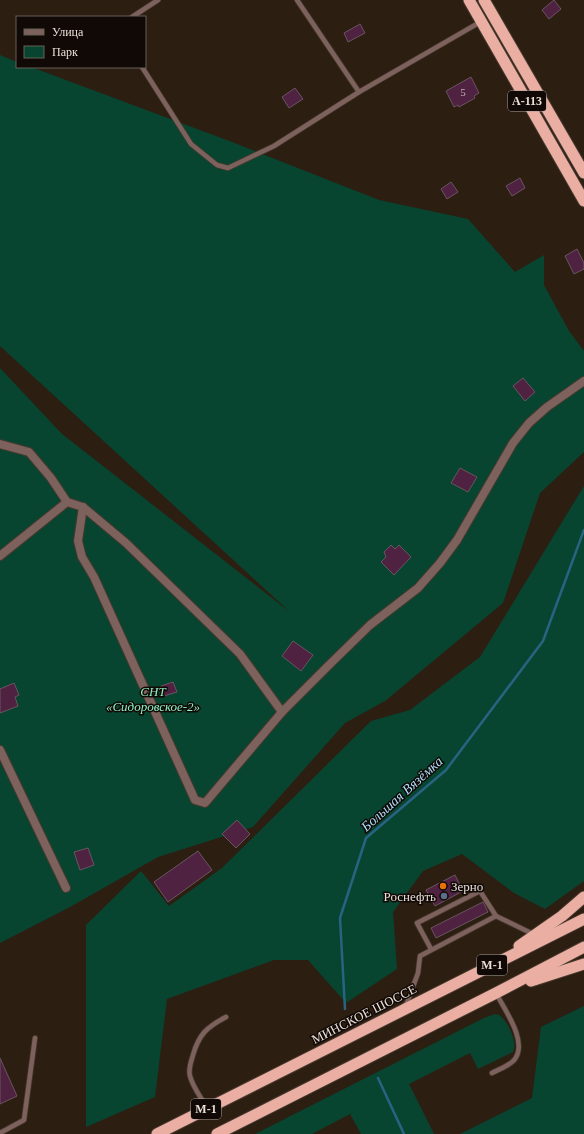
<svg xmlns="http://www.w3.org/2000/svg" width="584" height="1134" font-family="'Times New Roman',serif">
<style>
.green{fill:#084530}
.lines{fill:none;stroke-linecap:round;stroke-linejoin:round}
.stream{stroke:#286382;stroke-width:2.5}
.building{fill:#4e2240;stroke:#695561}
.service-casing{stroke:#47392e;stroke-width:6}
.minor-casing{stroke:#47392e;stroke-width:10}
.trunk-casing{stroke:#47392e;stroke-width:13}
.service{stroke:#7c615c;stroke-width:4.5}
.minor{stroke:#7c615c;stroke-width:8}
.trunk{stroke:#eaaea2;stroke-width:11}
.food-dot{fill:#e8710a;stroke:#100905;stroke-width:1.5}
.service-dot{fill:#5c6f8a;stroke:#100905;stroke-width:1.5}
.labels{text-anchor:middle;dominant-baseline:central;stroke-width:3;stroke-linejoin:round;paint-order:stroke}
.number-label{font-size:11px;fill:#c3b0b2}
.shield{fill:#100905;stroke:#a99f99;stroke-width:1}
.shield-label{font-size:12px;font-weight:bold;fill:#eadfd8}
.park-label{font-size:13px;font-style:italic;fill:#90eec4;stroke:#100905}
.poi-label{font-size:13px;fill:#eadfd8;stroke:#100905;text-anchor:start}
.street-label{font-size:13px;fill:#eadfd8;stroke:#100905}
.water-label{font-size:14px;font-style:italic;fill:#addefc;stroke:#100905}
</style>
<rect width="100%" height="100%" fill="#2d1e12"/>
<g class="green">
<path d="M 0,55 L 17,62 L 17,67 L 31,67 L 232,142 L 379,200 L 468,219 L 515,272 L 544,255 L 544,285 L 569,331 L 584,351 L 584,452 L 540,493 L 503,603 L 385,701 L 345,723 L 253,827 L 158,857 L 70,907 L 0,943 L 0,368 L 62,434 L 290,612 L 0,346 Z"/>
<path d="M 584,486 L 584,881 L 545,909 L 514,893 L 462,854 L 423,871 L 393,912 L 397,969 L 346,1003 L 308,960 L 274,960 L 167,999 L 155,1097 L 86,1127 L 86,925 L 141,871 L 169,906 L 222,868 L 371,721 L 410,710 L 480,657 Z"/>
<path d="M 584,1006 L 584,1134 L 460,1134 L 532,1098 L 541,1027 Z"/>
<path d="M 495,1014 C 504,1014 513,1033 514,1042 C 515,1045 514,1049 513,1052 L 478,1069 L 470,1053 L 409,1084 L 434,1134 L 361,1134 L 350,1114 L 312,1134 L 255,1134 L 484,1018 Z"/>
</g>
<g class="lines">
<g class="stream">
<path d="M 345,1009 L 340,918 L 366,838 L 446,770 L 543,641 L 584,530"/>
<path d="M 378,1078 L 404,1134"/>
</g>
</g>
<g class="building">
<path d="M 554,0 L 561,9 L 549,19 L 542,10 Z"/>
<path d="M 360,24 L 365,33 L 348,42 L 344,33 Z"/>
<path d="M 471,77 L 479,93 L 474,96 L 475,98 L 459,107 L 458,105 L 454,107 L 446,91 Z"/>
<path d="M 295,88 L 303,99 L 289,108 L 282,97 Z"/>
<path d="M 520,178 L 525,188 L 512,196 L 506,186 Z"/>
<path d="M 451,182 L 458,192 L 447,199 L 441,189 Z"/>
<path d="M 577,249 L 584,263 L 584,269 L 574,274 L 565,256 Z"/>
<path d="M 523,378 L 535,392 L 525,401 L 513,386 Z"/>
<path d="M 460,468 L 477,477 L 468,492 L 451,483 Z"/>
<path d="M 391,545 L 395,549 L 399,545 L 411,557 L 394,575 L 381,562 L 386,557 L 384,552 Z"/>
<path d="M 293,641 L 313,655 L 301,671 L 282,656 Z"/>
<path d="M 173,682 L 177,692 L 164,696 L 161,686 Z"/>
<path d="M 14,683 L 19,695 L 15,697 L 18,706 L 0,713 L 0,689 Z"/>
<path d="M 237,820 L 250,834 L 236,848 L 222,834 Z"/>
<path d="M 88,848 L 94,865 L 80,870 L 74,852 Z"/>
<path d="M 198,851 L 212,870 L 168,902 L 154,882 Z"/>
<path d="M 455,875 L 463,891 L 435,906 L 426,890 Z"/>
<path d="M 483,902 L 488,912 L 436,938 L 431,928 Z"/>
<path d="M 0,1058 L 17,1096 L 0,1104 Z"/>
</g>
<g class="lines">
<g class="service-casing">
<g id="service">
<path d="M 297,0 L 359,92"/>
<path d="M 132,17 L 158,0"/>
<path d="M 142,67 L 191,144 L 217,165 L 228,168 L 274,146 L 359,92 L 482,21"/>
<path d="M 431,949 L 417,923 L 480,891 L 496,916"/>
<path d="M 404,1006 L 407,1003 L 418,973 L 420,956 L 496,916 L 533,934"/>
<path d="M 492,1073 C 499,1069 510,1066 515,1059 C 528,1041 504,1009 496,993"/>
<path d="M 207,1109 C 202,1098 193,1088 190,1076 C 188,1069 191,1062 193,1055 C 199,1034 207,1027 226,1017"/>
<path d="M 0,1133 L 24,1120 L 35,1038"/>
</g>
</g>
<g class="minor-casing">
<g id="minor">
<path d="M 0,444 L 29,452 L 51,478 L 67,502 L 83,507 L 126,543 L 240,654 L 282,712"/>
<path d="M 83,507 L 78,541 L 82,557 L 94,577 L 195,800 L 205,803 L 282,712 L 328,666 L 370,625 L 418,588 L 440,563 L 457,540 L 513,443 L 529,423 L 547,407 L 584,381"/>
<path d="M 0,556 L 67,502"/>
<path d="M 0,750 L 66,888"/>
</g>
</g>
<g class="trunk-casing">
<g id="trunk">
<path d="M 469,0 L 584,201"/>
<path d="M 484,0 L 584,173"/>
<path d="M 519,946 L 562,916 L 584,897"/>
<path d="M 531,981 L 584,964"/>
<path d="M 157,1134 L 584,919"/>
<path d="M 217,1134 L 496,993 L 584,947"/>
</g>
</g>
<use href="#service" class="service"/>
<use href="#minor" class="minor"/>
<use href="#trunk" class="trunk"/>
</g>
<circle class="food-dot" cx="443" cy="886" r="4"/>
<circle class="service-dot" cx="444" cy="896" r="4"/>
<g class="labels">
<g class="number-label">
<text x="463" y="92">5</text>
</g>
<g class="shield">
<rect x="508" y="91" width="38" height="20" rx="3"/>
<rect x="477" y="955" width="30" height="20" rx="3"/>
<rect x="191" y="1099" width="30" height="20" rx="3"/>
</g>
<g class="shield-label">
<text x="527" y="101">А-113</text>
<text x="492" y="965">М-1</text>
<text x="206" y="1109">М-1</text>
</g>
<g class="park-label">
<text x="153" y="691">СНТ<tspan x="153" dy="15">«Сидоровское-2»</tspan></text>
</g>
<g class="poi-label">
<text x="451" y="886">Зерно</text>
<text x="436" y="896" text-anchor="end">Роснефть</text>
</g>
<g class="street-label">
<text transform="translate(364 1014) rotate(-27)">МИНСКОЕ ШОССЕ</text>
</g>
<g class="water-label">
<text transform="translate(402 794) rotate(-42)">Большая Вязёмка</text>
</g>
</g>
<rect x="16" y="16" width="130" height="52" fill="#100905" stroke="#675f59"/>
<rect x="24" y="29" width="20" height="6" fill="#7c615c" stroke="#675f59"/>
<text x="52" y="36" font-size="12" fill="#eadfd8">Улица</text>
<rect x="24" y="46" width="20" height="12" fill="#084530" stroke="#675f59"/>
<text x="52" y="56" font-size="12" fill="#eadfd8">Парк</text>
</svg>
